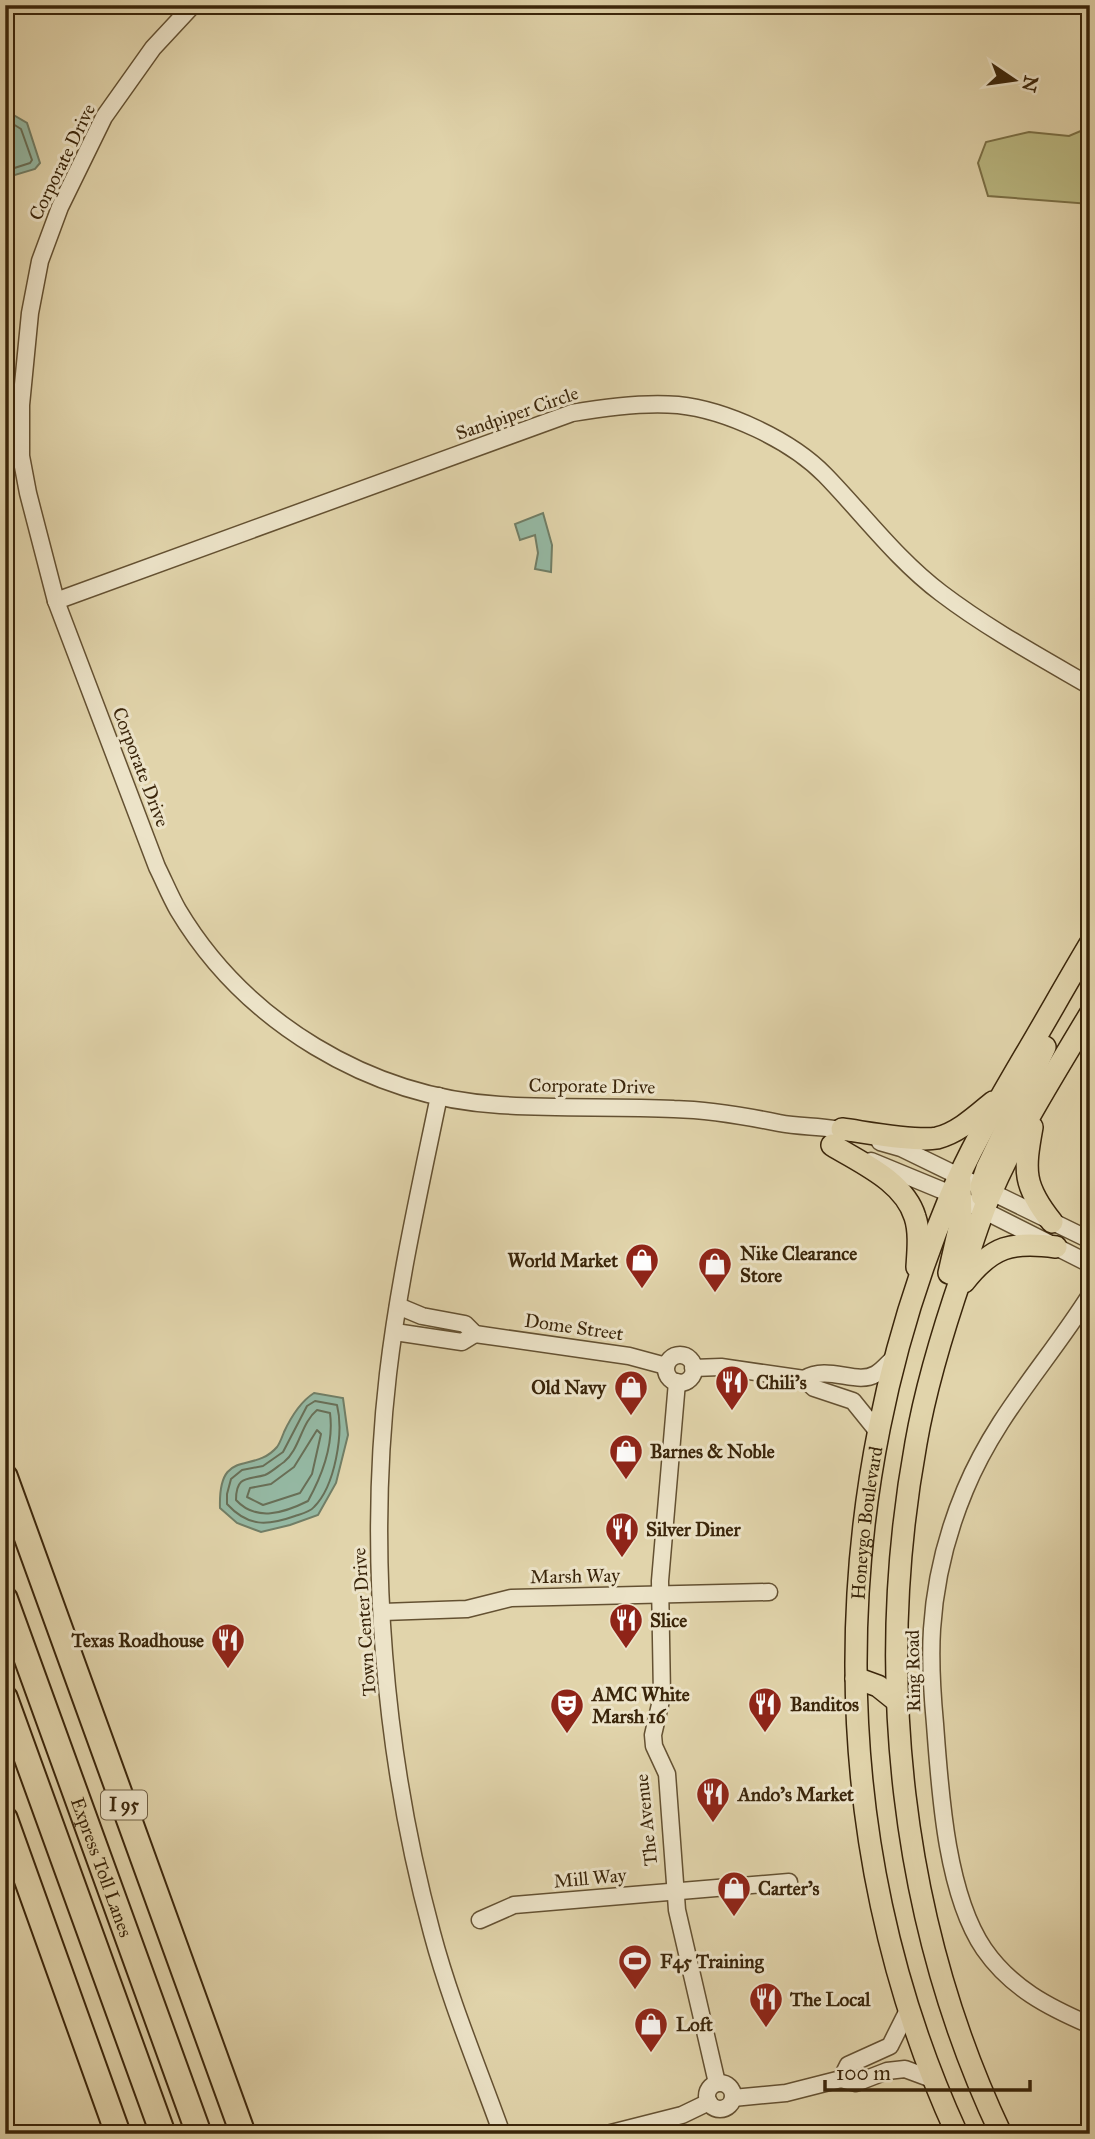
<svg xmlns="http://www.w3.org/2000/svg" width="1095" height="2139" font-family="'IM FELL Great Primer',serif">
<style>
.green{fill:#bbba83;stroke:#7a7046;stroke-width:2}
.water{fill:#95b9a4;stroke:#717e66;stroke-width:2}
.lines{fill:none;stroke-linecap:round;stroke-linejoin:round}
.shore{stroke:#686f57;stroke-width:2}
.minor-casing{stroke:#645132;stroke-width:19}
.major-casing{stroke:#3a250a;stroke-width:24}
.highway-casing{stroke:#3a250a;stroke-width:28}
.minor{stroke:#ece3c8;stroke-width:16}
.major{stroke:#e1d4ab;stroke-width:21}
.highway{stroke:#e1d4ab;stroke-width:24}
.labels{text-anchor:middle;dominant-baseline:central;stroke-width:6;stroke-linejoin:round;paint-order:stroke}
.shield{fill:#ece3c8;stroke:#6f5e43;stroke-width:2}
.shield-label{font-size:18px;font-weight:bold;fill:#3a250a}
.street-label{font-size:19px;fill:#3a250a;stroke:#ece3c8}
.poi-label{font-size:19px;font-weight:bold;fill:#3a250a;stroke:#ece3c8;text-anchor:start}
</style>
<rect width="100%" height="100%" fill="#e1d4ab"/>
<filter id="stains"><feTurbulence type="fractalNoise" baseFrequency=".00286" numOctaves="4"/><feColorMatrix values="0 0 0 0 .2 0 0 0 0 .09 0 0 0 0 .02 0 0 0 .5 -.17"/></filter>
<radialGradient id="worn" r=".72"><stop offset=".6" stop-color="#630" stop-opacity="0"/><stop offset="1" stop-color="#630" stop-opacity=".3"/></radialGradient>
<path class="green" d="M 1090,127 L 1090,204 L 988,196 L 978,163 L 986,142 L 1029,132 L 1069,136 Z"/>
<g class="water">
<path d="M 5,110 L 27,123 L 40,163 L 35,169 L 5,178 Z"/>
<path d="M 543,513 L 552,545 L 551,572 L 535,569 L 538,553 L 535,535 L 520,540 L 515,524 Z"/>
<path d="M 314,1393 L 343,1398 L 348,1435 L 336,1483 L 318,1515 L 290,1525 L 261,1532 L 237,1523 L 220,1508 C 218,1446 253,1475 277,1447 C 280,1443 282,1437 284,1432 C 291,1417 300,1402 314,1393 Z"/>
</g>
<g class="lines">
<g class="shore">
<path d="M 5,119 L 21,129 L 32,160 L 30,163 L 5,171"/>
<path d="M 315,1401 L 337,1405 C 344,1433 335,1486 314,1507 C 310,1512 301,1514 295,1516 C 267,1526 248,1527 227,1504 L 227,1494 L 231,1479 L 242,1470 L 263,1466 L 283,1452 L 307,1406 Z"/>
<path d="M 317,1410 L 330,1413 C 334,1444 323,1474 308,1501 C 284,1513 256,1522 236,1500 C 236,1475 248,1480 265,1475 C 272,1472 278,1466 284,1462 C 300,1449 301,1423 317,1410 Z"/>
<path d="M 317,1430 L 321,1434 L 312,1474 L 300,1493 L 263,1505 L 247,1497 L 250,1488 L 271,1484 L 294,1467 Z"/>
</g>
<g class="minor-casing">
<g id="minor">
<path d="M 193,5 L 153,48 L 104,117 L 60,207 L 40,261 L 30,313 L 21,405 L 21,456 L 28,493 L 56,601 L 157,867 C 164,881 170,896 178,910 C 245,1022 369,1097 500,1105 C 558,1109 616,1106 674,1109 C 709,1110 745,1116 779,1123 C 803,1128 829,1125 852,1133"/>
<path d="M 56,601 L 572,413 C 606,407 643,402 678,405 C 726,410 791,440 825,475 C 863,514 897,560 941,593 C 987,628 1040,657 1090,686"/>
<path d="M 439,1096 C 420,1188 399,1280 388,1374 C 367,1555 384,1756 432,1933 C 450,2001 478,2067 502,2134"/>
<path d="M 880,1142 L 901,1148 L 1090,1240"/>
<path d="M 871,1161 L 951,1194 L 1090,1264"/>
<path d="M 1090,1295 C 1047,1363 996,1415 965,1490 C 947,1533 935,1582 932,1629 C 930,1661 932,1692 935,1724 C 940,1791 946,1893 984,1949 C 1011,1988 1048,2007 1090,2025"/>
<path d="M 395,1332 L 462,1342 L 475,1334 L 465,1324 L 422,1316 L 398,1306"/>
<path d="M 475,1334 L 629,1356 L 666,1366"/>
<circle cx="680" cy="1369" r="14"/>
<path d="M 693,1368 L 721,1367 L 804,1379 L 814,1388 L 853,1401 L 878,1432"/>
<path d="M 804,1379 C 829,1364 856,1386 876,1374 C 883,1370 888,1363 894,1358"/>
<path d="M 677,1382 L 660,1581 L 662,1696 L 653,1735 L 654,1746 L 667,1774 L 677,1910 L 717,2083"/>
<path d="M 383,1612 L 467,1609 L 511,1598 L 769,1592"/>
<path d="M 480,1920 L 514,1905 L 789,1882"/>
<path d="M 841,2079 L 848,2065 L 890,2046 L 909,2008"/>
<circle cx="720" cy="2096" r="13"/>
<path d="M 733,2098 L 786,2093 L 841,2079 L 856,2083 L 887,2071 L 905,2069 L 932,2079"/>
<path d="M 607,2134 L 682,2115 L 709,2102"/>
</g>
</g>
<g class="major-casing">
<g id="major">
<path d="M 1032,1127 C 1024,1171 1023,1186 1052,1222"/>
<path d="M 842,1129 C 865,1132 916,1142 937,1138 C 958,1133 976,1116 993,1102"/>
<path d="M 832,1145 C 861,1163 904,1181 915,1217 C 920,1232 918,1251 917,1267"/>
<path d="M 982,1196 L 981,1186 L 987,1168 L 1045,1047"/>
<path d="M 949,1273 L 961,1220 L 960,1181"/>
<path d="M 964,1282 C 992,1246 1012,1241 1056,1247"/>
<path d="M 856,1678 L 878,1686 L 898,1702"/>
<path id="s1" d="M 957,2134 C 822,1840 825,1494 950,1197 C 969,1151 995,1107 1020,1064 C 1044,1024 1066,984 1090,944"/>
<path d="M 1001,2134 C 900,1921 874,1673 916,1443 C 926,1385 944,1327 963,1272 C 971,1246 979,1220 990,1195 C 1017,1132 1055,1073 1090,1014"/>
</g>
</g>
<g class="highway-casing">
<g id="highway">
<path d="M 5,1477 L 243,2134"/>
<path id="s2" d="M 5,1599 L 199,2134"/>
<path d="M 5,1698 L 163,2134"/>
<path d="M 5,1819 L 118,2134"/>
</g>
</g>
<use href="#minor" class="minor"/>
<use href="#major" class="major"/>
<use href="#highway" class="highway"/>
</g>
<defs>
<g id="shop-pin" transform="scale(1.75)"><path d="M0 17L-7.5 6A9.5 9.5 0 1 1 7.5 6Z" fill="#8f2418" stroke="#ece3c8"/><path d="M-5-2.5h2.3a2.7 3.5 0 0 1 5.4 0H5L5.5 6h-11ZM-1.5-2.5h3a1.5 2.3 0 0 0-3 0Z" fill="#fff"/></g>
<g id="restaurant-pin" transform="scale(1.75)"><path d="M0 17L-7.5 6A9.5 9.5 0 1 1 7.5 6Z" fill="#8f2418" stroke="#ece3c8"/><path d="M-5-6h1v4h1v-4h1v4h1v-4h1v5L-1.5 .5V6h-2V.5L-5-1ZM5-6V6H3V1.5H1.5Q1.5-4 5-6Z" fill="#fff"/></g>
<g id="theatre-pin" transform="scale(1.75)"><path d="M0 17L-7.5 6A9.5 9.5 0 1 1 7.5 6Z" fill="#8f2418" stroke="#ece3c8"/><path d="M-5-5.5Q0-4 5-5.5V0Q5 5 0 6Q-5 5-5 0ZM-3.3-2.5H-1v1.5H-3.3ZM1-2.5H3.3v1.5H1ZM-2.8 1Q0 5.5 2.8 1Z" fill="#fff"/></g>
<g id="stadium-pin" transform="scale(1.75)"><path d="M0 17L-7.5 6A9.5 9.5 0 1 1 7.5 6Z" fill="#8f2418" stroke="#ece3c8"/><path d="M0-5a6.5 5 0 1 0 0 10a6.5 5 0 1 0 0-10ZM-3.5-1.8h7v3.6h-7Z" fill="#fff"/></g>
</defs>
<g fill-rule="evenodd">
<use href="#shop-pin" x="642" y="1260"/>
<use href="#shop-pin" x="715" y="1264"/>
<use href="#restaurant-pin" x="732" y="1382"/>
<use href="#shop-pin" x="631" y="1387"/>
<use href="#shop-pin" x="626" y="1451"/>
<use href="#restaurant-pin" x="622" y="1529"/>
<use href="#restaurant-pin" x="626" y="1620"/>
<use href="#restaurant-pin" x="228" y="1640"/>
<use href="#restaurant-pin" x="765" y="1704"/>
<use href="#theatre-pin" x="567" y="1705"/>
<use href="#restaurant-pin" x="713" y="1794"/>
<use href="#shop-pin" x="734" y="1888"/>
<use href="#stadium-pin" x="635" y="1961"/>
<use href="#restaurant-pin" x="766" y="1999"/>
<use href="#shop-pin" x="651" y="2024"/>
</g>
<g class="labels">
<rect class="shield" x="101" y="1790.5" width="46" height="29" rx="5"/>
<g class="shield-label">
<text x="124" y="1805">I 95</text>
</g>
<g class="street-label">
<text transform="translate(62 162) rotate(-64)">Corporate Drive</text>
<text transform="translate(517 413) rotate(-19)">Sandpiper Circle</text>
<text transform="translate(141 767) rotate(69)">Corporate Drive</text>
<text transform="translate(592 1086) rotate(1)">Corporate Drive</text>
<text transform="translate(574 1327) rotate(8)">Dome Street</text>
<text stroke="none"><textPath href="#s1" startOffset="626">Honeygo Boulevard</textPath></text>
<text transform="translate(575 1576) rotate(-1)">Marsh Way</text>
<text transform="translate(364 1622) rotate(-94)">Town Center Drive</text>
<text transform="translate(913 1671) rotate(-91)">Ring Road</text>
<text transform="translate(646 1820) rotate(-96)">The Avenue</text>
<text stroke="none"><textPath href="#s2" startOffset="285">Express Toll Lanes</textPath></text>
<text transform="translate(590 1878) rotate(-5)">Mill Way</text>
</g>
<g class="poi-label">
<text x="740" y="1253">Nike Clearance<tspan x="740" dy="22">Store</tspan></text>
<text x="618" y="1260" text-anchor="end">World Market</text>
<text x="756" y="1382">Chili's</text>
<text x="606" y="1387" text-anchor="end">Old Navy</text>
<text x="650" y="1451">Barnes &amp; Noble</text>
<text x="646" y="1529">Silver Diner</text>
<text x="650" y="1620">Slice</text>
<text x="204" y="1640" text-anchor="end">Texas Roadhouse</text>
<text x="592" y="1694">AMC White<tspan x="592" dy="22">Marsh 16</tspan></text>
<text x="790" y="1704">Banditos</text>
<text x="738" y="1794">Ando’s Market</text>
<text x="758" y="1888">Carter's</text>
<text x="660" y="1961">F45 Training</text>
<text x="790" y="1999">The Local</text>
<text x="676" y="2024">Loft</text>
</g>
</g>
<rect width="1095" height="2139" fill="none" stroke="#e1d4ab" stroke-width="28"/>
<rect x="7" y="7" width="1081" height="2125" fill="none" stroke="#3a250a" stroke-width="3.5"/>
<rect x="14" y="14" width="1067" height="2111" fill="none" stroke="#3a250a" stroke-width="2"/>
<g transform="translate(1014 80) rotate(103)" stroke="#ece3c8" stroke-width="5" paint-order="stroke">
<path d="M0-5L12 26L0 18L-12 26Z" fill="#3a250a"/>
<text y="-10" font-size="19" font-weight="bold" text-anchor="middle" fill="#3a250a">N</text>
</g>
<path d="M825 2080v10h205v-10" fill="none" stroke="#3a250a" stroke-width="3.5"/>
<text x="836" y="2080" font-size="21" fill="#3a250a" stroke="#ece3c8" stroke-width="5" paint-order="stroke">100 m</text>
<rect width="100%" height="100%" filter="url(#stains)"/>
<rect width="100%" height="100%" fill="url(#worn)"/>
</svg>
